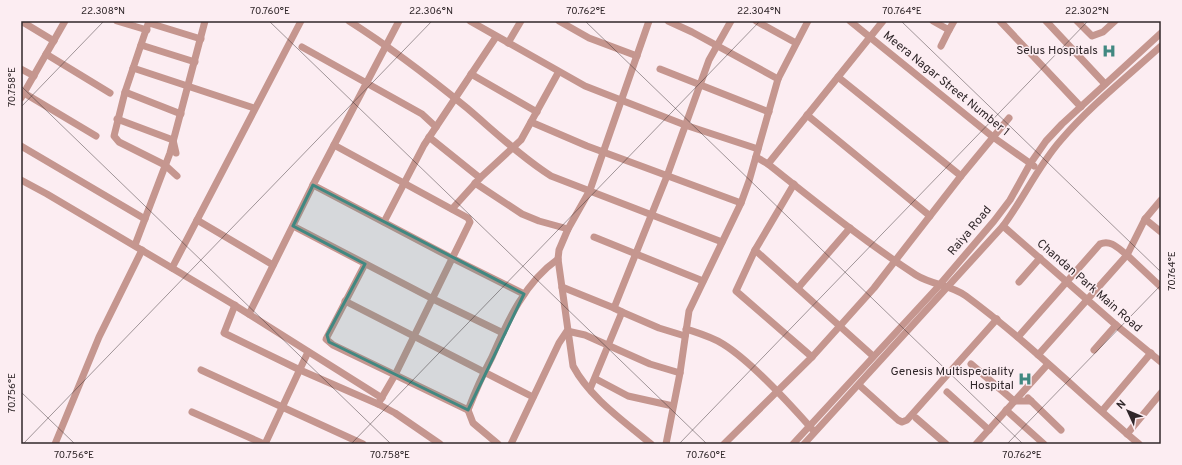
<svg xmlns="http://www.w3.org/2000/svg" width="1182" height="465" font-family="Overpass,sans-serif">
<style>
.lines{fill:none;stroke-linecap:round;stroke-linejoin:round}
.minor{stroke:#c5968f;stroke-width:7}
.marked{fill:#418881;fill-opacity:0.2;stroke:#418881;stroke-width:3;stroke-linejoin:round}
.ticks{fill:none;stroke:#30272a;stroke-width:1;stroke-opacity:0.45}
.labels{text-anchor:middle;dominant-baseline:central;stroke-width:3;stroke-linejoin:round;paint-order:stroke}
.poi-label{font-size:12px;fill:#30272a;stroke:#fcedf2;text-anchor:end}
.street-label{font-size:12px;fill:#30272a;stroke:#fcedf2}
.neatline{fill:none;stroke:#30272a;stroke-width:1.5}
.ticks-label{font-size:10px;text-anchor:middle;fill:#30272a}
</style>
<rect width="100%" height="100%" fill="#fcedf2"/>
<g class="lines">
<g class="minor">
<path d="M 21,21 L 54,41"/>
<path d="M 117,21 L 147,30"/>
<path d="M 149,21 L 125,92 L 114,136 L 119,142 L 165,165 L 177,176"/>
<path d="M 349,21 C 390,47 429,77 467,108 C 494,131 521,157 551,176 L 722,242"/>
<path d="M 470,21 L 585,86 L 685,125 L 758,149"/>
<path d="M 559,21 L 589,38 L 637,56"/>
<path d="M 649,21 L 590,190 L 568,229 L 559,250 L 558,259 L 573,366 C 590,398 624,421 651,444"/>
<path d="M 668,21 L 692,32 L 778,79"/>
<path d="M 756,21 L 796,43"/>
<path d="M 850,21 L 993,137 L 1034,166"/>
<path d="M 933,21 L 949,30 L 954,21"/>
<path d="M 1000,21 L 1081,107"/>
<path d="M 1046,21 L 1105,84"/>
<path d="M 1077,21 L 1092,36 L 1103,32 L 1115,21"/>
<path d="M 149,23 L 201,39"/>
<path d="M 508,43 L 521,21"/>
<path d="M 141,45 L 195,62"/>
<path d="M 941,46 L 949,30"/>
<path d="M 302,47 L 422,114 L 436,127"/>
<path d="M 46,54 L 110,93"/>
<path d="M 133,68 L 254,108"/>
<path d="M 21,69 L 34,76"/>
<path d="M 660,69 L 769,112"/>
<path d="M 471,74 L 537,112"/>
<path d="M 838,77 L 961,176"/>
<path d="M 125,92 L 181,114"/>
<path d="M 24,93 L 96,136"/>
<path d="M 21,98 L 65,21"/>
<path d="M 807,115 L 930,216"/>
<path d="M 117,119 L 173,140 L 176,153"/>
<path d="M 531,122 L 587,146 L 741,203"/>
<path d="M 429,137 L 480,178"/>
<path d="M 334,145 L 468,218 L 470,222 L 395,375 L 378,404"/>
<path d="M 21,146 L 145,219"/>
<path d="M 756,157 L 768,164 C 816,202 864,241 916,275 C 932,285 951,285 966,296 C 1027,341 1081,395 1139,444"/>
<path d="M 768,164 L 883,21"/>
<path d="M 21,180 L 47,194 L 231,303 L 382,398"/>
<path d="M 475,183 L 522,214 L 539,221 L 568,229"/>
<path d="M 794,184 L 755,250 L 736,291 L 812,357"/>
<path d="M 313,185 L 452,258 L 524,294"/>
<path d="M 452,209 L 480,178 L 521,140 L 558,73"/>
<path d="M 1145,219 L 1161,232"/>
<path d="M 197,220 L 273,265"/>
<path d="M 384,222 L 424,145 L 496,37"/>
<path d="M 293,226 L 433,299 L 503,333"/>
<path d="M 1003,226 L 1116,325 L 1161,362"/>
<path d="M 594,237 L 703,281"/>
<path d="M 135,245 L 170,153 L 205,21"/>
<path d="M 755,250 L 873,356"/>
<path d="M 365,264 L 326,339 L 333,345 L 468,410"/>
<path d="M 172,268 L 301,21"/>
<path d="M 1019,282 L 1040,258"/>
<path d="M 562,287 L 614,308"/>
<path d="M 798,288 L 850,228"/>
<path d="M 345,301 L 533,397"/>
<path d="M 235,305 L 224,333 L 300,370 L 378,404 L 395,413 L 440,444"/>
<path d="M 622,312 L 659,328 L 685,336"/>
<path d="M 249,314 L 313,185 L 399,21"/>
<path d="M 686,329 C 698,333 712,337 723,344 C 752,362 789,403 812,429"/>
<path d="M 1018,337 L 1100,244 C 1111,239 1119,249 1127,255 L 1145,219 L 1161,200"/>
<path d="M 1094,350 L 1116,325"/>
<path d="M 1038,355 L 1127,255 L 1161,287"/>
<path d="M 971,364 L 1014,401 L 1031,401"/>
<path d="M 201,370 L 363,444"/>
<path d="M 596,379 L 628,396 L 673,406"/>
<path d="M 859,385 L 898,420 L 902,422 L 907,420 L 997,319"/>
<path d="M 590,389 L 622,312 L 614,308 L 667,176 L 709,60 L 731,21"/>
<path d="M 947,392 L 989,430"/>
<path d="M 1028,398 L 1061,430"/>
<path d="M 1006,410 L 1044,444"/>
<path d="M 1102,411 L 1151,353"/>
<path d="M 192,412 L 264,444"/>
<path d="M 916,418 L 946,444"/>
<path d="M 1127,434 L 1161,393"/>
<path d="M 55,444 L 99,337 L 142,250"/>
<path d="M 265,444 L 308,352"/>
<path d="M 498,444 L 473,423 L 468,410 C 475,392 483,374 492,357 C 508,320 525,282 558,259"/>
<path d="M 511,444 L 559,343 L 567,331 L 585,335 L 650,364 L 680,373"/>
<path d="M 666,444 L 680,373 L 689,311 L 741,203 L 749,181 L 778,79 L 808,21"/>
<path d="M 724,444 L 812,357 L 874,288 L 961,176 L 1009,118"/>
<path d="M 793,444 L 936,289 L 994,221 L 1010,200 L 1030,164 L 1046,141 L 1062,124 L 1161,33"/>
<path d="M 804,444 L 1003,226 C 1024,198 1038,166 1061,140 C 1089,107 1128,76 1161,46"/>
<path d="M 976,444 L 1048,364"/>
</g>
</g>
<path class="marked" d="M 313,185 L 524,294 L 468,410 L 329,342 L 327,335 L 365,264 L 293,226 Z"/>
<path class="ticks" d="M 269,21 L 707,444M 585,21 L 1023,444M 901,21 L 1161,272M 21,86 L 391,444M 21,107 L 104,21M 21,392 L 75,444M 23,444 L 432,21M 351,444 L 760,21M 679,444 L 1088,21M 1007,444 L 1161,285"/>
<defs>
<g id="hospital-bare" transform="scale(1.08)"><path d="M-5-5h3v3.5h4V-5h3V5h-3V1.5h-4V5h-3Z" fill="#418881" stroke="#fcedf2" stroke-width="2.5" paint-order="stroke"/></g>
</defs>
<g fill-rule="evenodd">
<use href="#hospital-bare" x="1109" y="51"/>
<use href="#hospital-bare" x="1025" y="379"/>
</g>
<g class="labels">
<g class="poi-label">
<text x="1098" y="51">Selus Hospitals</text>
<text x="1014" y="372">Genesis Multispeciality<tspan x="1014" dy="14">Hospital</tspan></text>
</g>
<g class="street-label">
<text transform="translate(946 84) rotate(39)">Meera Nagar Street Number 1</text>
<text transform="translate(970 231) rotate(-50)">Raiya Road</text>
<text transform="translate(1089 286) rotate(41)">Chandan Park Main Road</text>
</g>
</g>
<rect width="1182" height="465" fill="none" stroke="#fcedf2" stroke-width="44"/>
<g transform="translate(1128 411) rotate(314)" stroke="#fcedf2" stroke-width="3" paint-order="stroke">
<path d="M0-3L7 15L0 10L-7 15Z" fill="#30272a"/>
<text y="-6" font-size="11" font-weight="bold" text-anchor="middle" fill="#30272a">N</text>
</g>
<rect x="22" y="22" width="1138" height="421" class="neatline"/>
<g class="ticks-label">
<text x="103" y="14">22.308°N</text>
<text x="270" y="14">70.760°E</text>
<text x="431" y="14">22.306°N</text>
<text x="586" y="14">70.762°E</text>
<text x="759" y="14">22.304°N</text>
<text x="902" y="14">70.764°E</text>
<text x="1087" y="14">22.302°N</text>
<text transform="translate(11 87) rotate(-90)" y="4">70.758°E</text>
<text transform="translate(1171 271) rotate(-90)" y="4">70.764°E</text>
<text transform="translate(11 393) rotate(-90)" y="4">70.756°E</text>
<text x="74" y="458">70.756°E</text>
<text x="390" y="458">70.758°E</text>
<text x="706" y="458">70.760°E</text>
<text x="1022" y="458">70.762°E</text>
</g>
</svg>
